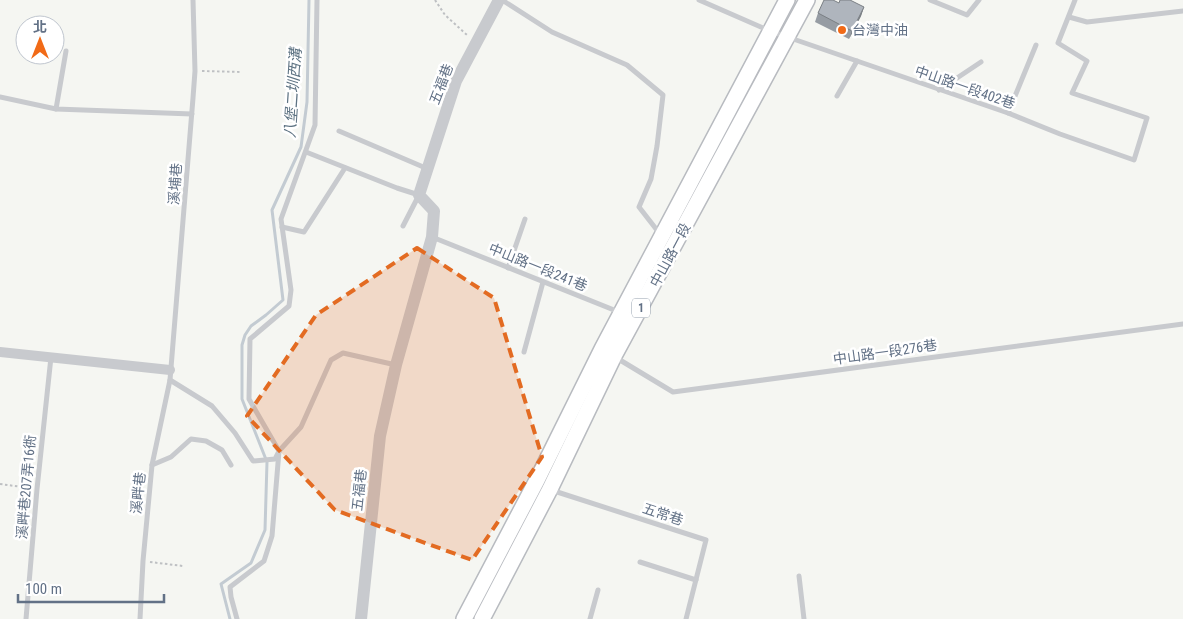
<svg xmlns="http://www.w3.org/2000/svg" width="1183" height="619" font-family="'Roboto Condensed','Noto Sans TC',sans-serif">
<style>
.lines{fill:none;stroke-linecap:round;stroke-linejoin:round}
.stream{stroke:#c3cbd2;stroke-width:3}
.primary-casing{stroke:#b8bbc0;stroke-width:18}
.path{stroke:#bec0c3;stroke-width:2;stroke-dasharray:2.5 2.5;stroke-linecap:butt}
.service{stroke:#c8cace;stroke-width:5}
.minor{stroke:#c8cace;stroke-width:10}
.tertiary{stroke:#c8cace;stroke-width:12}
.primary{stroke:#fff;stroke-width:15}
.wall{fill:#969ca3}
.shaded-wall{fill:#7a7f84}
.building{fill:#afb5bd;stroke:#7a7f84}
.marked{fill:#e36b22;fill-opacity:0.2;stroke:#e36b22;stroke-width:4;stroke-dasharray:10 6;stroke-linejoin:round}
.poi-dot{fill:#f16a17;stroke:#fff;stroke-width:2}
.labels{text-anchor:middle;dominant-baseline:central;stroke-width:5;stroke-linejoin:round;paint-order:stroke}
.shield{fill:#fff;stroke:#919caa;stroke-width:1}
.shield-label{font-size:12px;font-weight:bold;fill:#627186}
.poi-label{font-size:14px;fill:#627186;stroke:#fff;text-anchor:start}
.street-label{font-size:14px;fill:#627186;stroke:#fff}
.water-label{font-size:15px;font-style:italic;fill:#5e7383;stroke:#fff}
</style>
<rect width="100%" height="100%" fill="#f5f6f2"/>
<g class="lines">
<path class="stream" d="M 230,619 L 221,584 L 251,563 L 265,530 L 267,462 L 242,399 L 242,345 L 245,335 L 251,326 L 266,315 L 283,300 L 272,210 L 301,147 L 307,102 L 309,0"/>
<g class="primary-casing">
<g id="primary">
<path d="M 464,619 L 537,480 L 602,349 L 787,0"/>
<path d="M 482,619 L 550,489 L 614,356 L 807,0"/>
</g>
</g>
<g class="path">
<path d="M 435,0 L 445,15 L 467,35"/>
<path d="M 202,71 L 242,72"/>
<path d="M 0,484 L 30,488"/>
<path d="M 150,562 L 183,566"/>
</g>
<g class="service">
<path d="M 502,0 L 552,32 L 627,65 L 663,95 L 657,146 L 651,179 L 639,207 L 660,234"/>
<path d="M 699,0 L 770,31 L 1008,113 L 1060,134 L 1134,160 L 1147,118 L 1072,93 L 1087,61 L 1058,43 L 1075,0"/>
<path d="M 930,0 L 967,15 L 979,0"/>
<path d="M 1069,17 L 1087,22 L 1183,11"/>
<path d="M 939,90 L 981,62"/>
<path d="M 837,96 L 857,61"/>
<path d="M 0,97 L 56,109 L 192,114"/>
<path d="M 56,109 L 66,51"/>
<path d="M 1008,113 L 1036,45"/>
<path d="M 339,131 L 428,169"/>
<path d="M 306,152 L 397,188 L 419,195 L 403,226"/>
<path d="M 282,227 L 304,232 L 345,168"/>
<path d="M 432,237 L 619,312"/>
<path d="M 508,268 L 525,219"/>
<path d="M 524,352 L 543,282"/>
<path d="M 615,357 L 673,392 L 1183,324"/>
<path d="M 170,380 L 212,406 L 235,433 L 253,461 L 275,459 L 279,451 L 301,427 L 331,360 L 343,353 L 396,365"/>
<path d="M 152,465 L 171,457 L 191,439 L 206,441 L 222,450 L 231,465"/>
<path d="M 551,490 L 706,540 L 686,619"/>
<path d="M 640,562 L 696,580"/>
<path d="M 799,576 L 804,619"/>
<path d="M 26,619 L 37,489 L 51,357"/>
<path d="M 140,619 L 143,561 L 152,465 L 170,380 L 193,98 L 195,71 L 193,0"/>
<path d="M 237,619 L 231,597 L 230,587 L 264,561 L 272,536 L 279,451 L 249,399 L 250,339 L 289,306 L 291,290 L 281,219 L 315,125 L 317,0"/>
<path d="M 590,619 L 598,590"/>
</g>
<path class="minor" d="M 0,352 L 170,370"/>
<path class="tertiary" d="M 361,619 L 380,436 L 396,365 L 432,237 L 434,211 L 419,195 L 456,81 L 499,0"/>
<use href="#primary" class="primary"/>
</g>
<path class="wall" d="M 839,3 L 864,7 L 861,16 L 849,39 L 815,22 L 818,13 Z"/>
<path class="shaded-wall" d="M 864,7 L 861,16 L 849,39 L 852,31 Z"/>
<path class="building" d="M 824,0 L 833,0 L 839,3 L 840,0 L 850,0 L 864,7 L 852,31 L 818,13 Z"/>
<path class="marked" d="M 417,248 L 494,298 L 542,457 L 472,560 L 335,510 L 247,416 L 316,315 Z"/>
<circle class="poi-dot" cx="842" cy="30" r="5"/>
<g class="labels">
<rect class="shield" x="632" y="298.5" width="18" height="19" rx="4"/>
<g class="shield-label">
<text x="641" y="308">1</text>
</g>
<g class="poi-label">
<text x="852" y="30">台灣中油</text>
</g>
<g class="street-label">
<text transform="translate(441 84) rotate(-69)">五福巷</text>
<text transform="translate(965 87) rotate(19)">中山路一段402巷</text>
<text transform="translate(175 184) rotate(-86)">溪埔巷</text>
<text transform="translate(670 255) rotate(-62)">中山路一段</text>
<text transform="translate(538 267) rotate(22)">中山路一段241巷</text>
<text transform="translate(885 352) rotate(-8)">中山路一段276巷</text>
<text transform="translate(26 487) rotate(-85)">溪畔巷207弄16衖</text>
<text transform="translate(359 490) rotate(-84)">五福巷</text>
<text transform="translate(138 493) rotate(-84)">溪畔巷</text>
<text transform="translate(663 514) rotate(18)">五常巷</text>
</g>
<g class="water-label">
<text transform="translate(293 93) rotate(-86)">八堡二圳西溝</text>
</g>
</g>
<g transform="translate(40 40)"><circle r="24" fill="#ffffff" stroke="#c0c6cf"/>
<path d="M0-4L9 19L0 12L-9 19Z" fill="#f16a17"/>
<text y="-8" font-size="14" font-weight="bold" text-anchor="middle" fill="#627186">北</text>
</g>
<path d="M18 594v8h146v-8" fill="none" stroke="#627186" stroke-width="2.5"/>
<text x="25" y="594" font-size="15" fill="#627186" stroke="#ffffff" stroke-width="4" paint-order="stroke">100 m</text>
</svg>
